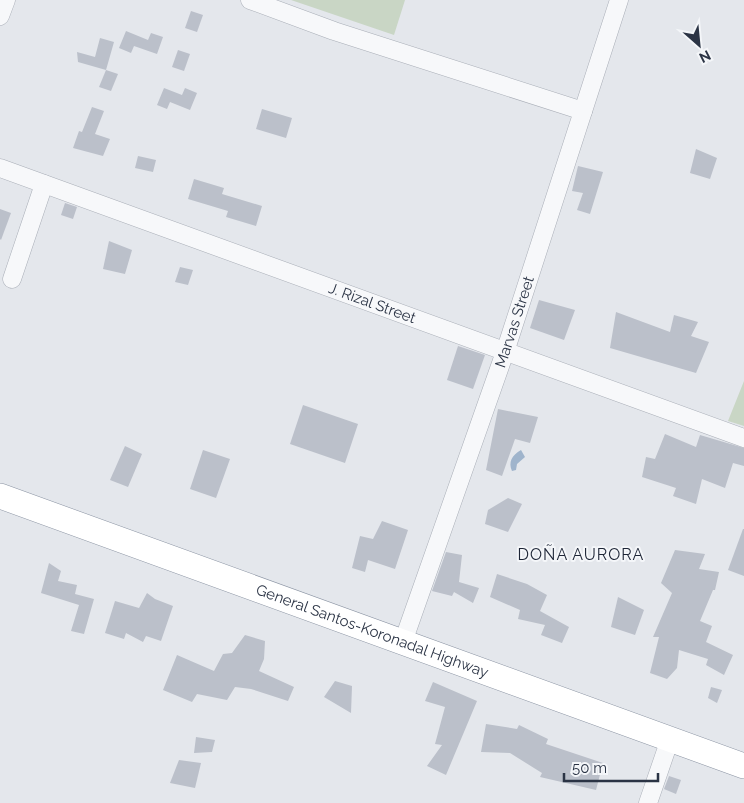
<svg xmlns="http://www.w3.org/2000/svg" width="744" height="803" font-family="Raleway,sans-serif">
<style>
.green{fill:#c9d6c5}
.water{fill:#9fb4cc}
.building{fill:#bbc0ca}
.lines{fill:none;stroke-linecap:round;stroke-linejoin:round}
.minor-casing{stroke:#a9aeb7;stroke-width:19}
.highway-casing{stroke:#8b94a3;stroke-width:26}
.minor{stroke:#f7f8fa;stroke-width:18}
.highway{stroke:#fff;stroke-width:25}
.labels{text-anchor:middle;dominant-baseline:central;stroke-width:4;stroke-linejoin:round;paint-order:stroke}
.street-label{font-size:15px;fill:#2b3445;stroke:#f4f6f9}
.neighbourhood-label{font-size:16px;letter-spacing:1px;fill:#1d2536;stroke:#f4f6f9}
</style>
<rect width="100%" height="100%" fill="#e4e7ec"/>
<g class="green">
<path d="M 291,0 L 405,0 L 394,35 Z"/>
<path d="M 744,381 L 744,426 L 728,421 Z"/>
</g>
<path class="water" d="M 521,450 L 525,457 L 517,464 L 516,470 L 512,471 C 508,462 512,455 521,450 Z"/>
<g class="building">
<path d="M 191,11 L 203,15 L 197,32 L 185,28 Z"/>
<path d="M 126,31 L 148,40 L 151,33 L 163,37 L 157,54 L 134,46 L 131,53 L 119,48 Z"/>
<path d="M 100,38 L 114,42 L 106,70 L 78,62 L 77,52 L 95,57 Z"/>
<path d="M 178,50 L 190,54 L 184,71 L 172,67 Z"/>
<path d="M 106,70 L 118,74 L 111,91 L 99,87 Z"/>
<path d="M 164,88 L 182,95 L 185,88 L 197,93 L 190,110 L 170,102 L 167,109 L 157,105 Z"/>
<path d="M 92,107 L 104,111 L 95,134 L 110,139 L 103,156 L 73,148 L 79,131 L 82,132 Z"/>
<path d="M 262,109 L 292,118 L 286,138 L 256,129 Z"/>
<path d="M 696,149 L 717,158 L 710,179 L 690,173 Z"/>
<path d="M 138,156 L 156,160 L 153,172 L 135,168 Z"/>
<path d="M 578,166 L 603,172 L 590,214 L 577,210 L 583,193 L 572,191 Z"/>
<path d="M 194,179 L 224,188 L 222,194 L 262,206 L 256,226 L 226,217 L 228,211 L 188,199 Z"/>
<path d="M 65,203 L 77,207 L 73,219 L 61,215 Z"/>
<path d="M 0,209 L 11,213 L 1,240 L 0,239 Z"/>
<path d="M 109,241 L 132,250 L 125,274 L 103,269 Z"/>
<path d="M 180,267 L 193,270 L 188,285 L 175,282 Z"/>
<path d="M 539,300 L 575,310 L 564,340 L 530,328 Z"/>
<path d="M 616,312 L 670,332 L 674,315 L 698,322 L 691,336 L 709,342 L 696,373 L 610,348 Z"/>
<path d="M 458,346 L 485,355 L 473,389 L 447,380 Z"/>
<path d="M 303,405 L 358,424 L 345,463 L 290,444 Z"/>
<path d="M 498,409 L 538,417 L 530,443 L 515,439 L 502,476 L 486,470 Z"/>
<path d="M 665,434 L 696,447 L 700,435 L 744,448 L 744,466 L 733,463 L 725,488 L 702,479 L 696,504 L 673,496 L 676,488 L 642,477 L 646,457 L 655,459 Z"/>
<path d="M 125,446 L 142,454 L 128,487 L 110,480 Z"/>
<path d="M 203,450 L 230,459 L 216,498 L 190,489 Z"/>
<path d="M 508,498 L 522,504 L 508,532 L 485,524 L 488,510 Z"/>
<path d="M 382,521 L 408,530 L 395,569 L 368,560 L 365,572 L 352,568 L 360,536 L 373,539 Z"/>
<path d="M 743,529 L 744,529 L 744,576 L 728,570 Z"/>
<path d="M 675,550 L 705,554 L 699,569 L 719,572 L 715,590 L 713,590 L 700,621 L 712,626 L 706,642 L 733,655 L 724,675 L 706,665 L 708,659 L 679,650 L 677,668 L 667,679 L 650,673 L 659,637 L 653,637 L 672,593 L 661,583 Z"/>
<path d="M 446,552 L 462,555 L 459,582 L 479,588 L 473,603 L 454,592 L 452,596 L 432,591 Z"/>
<path d="M 49,563 L 61,571 L 58,581 L 77,585 L 75,594 L 94,599 L 84,634 L 71,631 L 79,605 L 41,593 Z"/>
<path d="M 497,574 L 527,584 L 547,595 L 540,611 L 569,627 L 562,643 L 541,635 L 545,625 L 518,619 L 520,610 L 490,597 Z"/>
<path d="M 147,593 L 155,599 L 173,606 L 161,641 L 146,636 L 143,642 L 126,633 L 124,639 L 105,633 L 115,601 L 139,608 Z"/>
<path d="M 618,597 L 644,610 L 635,635 L 611,627 Z"/>
<path d="M 245,635 L 265,641 L 264,659 L 259,671 L 294,687 L 288,701 L 251,689 L 235,687 L 227,700 L 197,694 L 192,702 L 163,690 L 177,655 L 214,671 L 223,654 L 232,653 Z"/>
<path d="M 335,681 L 352,686 L 351,713 L 324,697 Z"/>
<path d="M 433,682 L 477,701 L 446,775 L 427,766 L 442,745 L 435,744 L 445,707 L 425,701 Z"/>
<path d="M 711,687 L 722,690 L 717,703 L 708,698 Z"/>
<path d="M 486,724 L 517,729 L 519,725 L 548,739 L 546,744 L 603,763 L 596,790 L 540,777 L 542,773 L 510,753 L 481,752 Z"/>
<path d="M 196,737 L 215,740 L 212,752 L 194,753 Z"/>
<path d="M 179,760 L 201,763 L 195,788 L 170,783 Z"/>
<path d="M 669,776 L 681,780 L 676,794 L 664,789 Z"/>
</g>
<g class="lines">
<g class="minor-casing">
<g id="minor">
<path d="M 250,0 L 334,31 L 583,111"/>
<path d="M 0,16 L 6,0"/>
<path id="s1" d="M 0,168 L 744,438"/>
<path d="M 12,279 L 44,184"/>
<path id="s2" d="M 403,642 L 505,352 L 619,0"/>
<path d="M 648,803 L 670,739"/>
</g>
</g>
<g class="highway-casing">
<g id="highway">
<path id="s3" d="M 0,496 L 744,766"/>
</g>
</g>
<use href="#minor" class="minor"/>
<use href="#highway" class="highway"/>
</g>
<g class="labels">
<g class="street-label">
<text stroke="none"><textPath href="#s1" startOffset="396">J. Rizal Street</textPath></text>
<text stroke="none"><textPath href="#s2" startOffset="339">Marvas Street</textPath></text>
<text stroke="none"><textPath href="#s3" startOffset="396">General Santos-Koronadal Highway</textPath></text>
</g>
<g class="neighbourhood-label">
<text x="581" y="554">DOÑA AURORA</text>
</g>
</g>
<g transform="translate(699 45) rotate(153)" stroke="#f4f6f9" stroke-width="4" paint-order="stroke">
<path d="M0-4L9 19L0 12L-9 19Z" fill="#2b3445"/>
<text y="-8" font-size="14" font-weight="bold" text-anchor="middle" fill="#2b3445">N</text>
</g>
<path d="M564 773v8h94v-8" fill="none" stroke="#2b3445" stroke-width="2.5"/>
<text x="572" y="773" font-size="15" fill="#2b3445" stroke="#f4f6f9" stroke-width="4" paint-order="stroke">50 m</text>
</svg>
